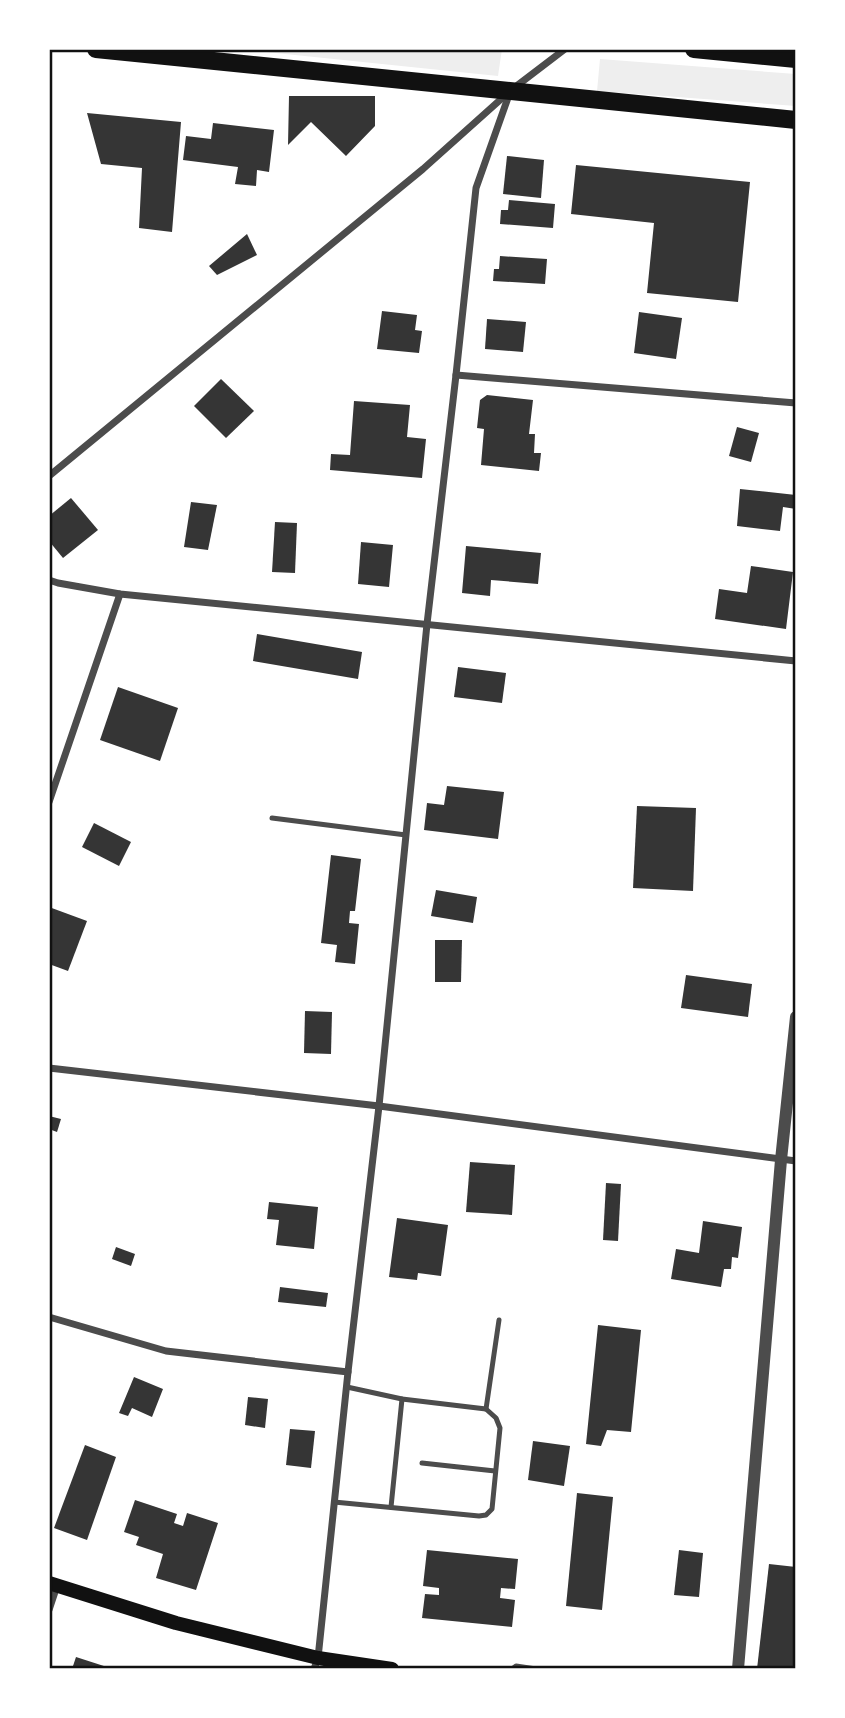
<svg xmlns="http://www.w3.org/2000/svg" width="845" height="1718" font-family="'Noto Sans',sans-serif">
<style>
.green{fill:#eee}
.building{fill:#353535}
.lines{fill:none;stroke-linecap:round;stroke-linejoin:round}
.service{stroke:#4c4c4c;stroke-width:5}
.minor{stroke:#4c4c4c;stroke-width:7}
.tertiary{stroke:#4c4c4c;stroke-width:12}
.secondary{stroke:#111;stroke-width:14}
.primary{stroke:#111;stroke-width:18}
.neatline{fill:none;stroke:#111;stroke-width:2.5}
</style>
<rect width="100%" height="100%" fill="#fff"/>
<g class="green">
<path d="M 238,49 L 502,49 L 498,76 Z"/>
<path d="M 600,59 L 796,74 L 796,106 L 597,91 Z"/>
</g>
<g class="building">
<path d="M 289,96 L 375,96 L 375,126 L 346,156 L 311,122 L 288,145 Z"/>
<path d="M 87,113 L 181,122 L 172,232 L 139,228 L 142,168 L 101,164 Z"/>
<path d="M 213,123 L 274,130 L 269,172 L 257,170 L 256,186 L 235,184 L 238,167 L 183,160 L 186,136 L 211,139 Z"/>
<path d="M 507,156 L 544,160 L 541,198 L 503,194 Z"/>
<path d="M 576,165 L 750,182 L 738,302 L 647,293 L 654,223 L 571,214 Z"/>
<path d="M 509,200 L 555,204 L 553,228 L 500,224 L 501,210 L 508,210 Z"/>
<path d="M 247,234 L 257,255 L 217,275 L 209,266 Z"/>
<path d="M 500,256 L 547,259 L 545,284 L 493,281 L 494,269 L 499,269 Z"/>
<path d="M 382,311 L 417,315 L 415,330 L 422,331 L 419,353 L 377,349 Z"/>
<path d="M 639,312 L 682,318 L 676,359 L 634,353 Z"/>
<path d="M 487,319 L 526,322 L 523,352 L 485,349 Z"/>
<path d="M 221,379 L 254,411 L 226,438 L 194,406 Z"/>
<path d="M 487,395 L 533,400 L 529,434 L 535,434 L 534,453 L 541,453 L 539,471 L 481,465 L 484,429 L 477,428 L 480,400 Z"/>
<path d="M 354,401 L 410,405 L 407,437 L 426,439 L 422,478 L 330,470 L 331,454 L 350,455 Z"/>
<path d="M 737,427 L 759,433 L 751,462 L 729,456 Z"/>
<path d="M 740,489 L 796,495 L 796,509 L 783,507 L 780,531 L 737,526 Z"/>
<path d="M 71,498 L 98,530 L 63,558 L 49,541 L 49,516 Z"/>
<path d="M 191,502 L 217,505 L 208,550 L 184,547 Z"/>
<path d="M 275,522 L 297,523 L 295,573 L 272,572 Z"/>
<path d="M 361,542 L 393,545 L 389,587 L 358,584 Z"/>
<path d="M 466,546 L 541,553 L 538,584 L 491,580 L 490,596 L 462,593 Z"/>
<path d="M 751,566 L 793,572 L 786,629 L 715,619 L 719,589 L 747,593 Z"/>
<path d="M 257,634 L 362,652 L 358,679 L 253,661 Z"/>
<path d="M 458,667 L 506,673 L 502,703 L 454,697 Z"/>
<path d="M 118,687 L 178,708 L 160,761 L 100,740 Z"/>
<path d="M 447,786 L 504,792 L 498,839 L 424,830 L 427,803 L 444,805 Z"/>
<path d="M 637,806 L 696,808 L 693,891 L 633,888 Z"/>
<path d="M 94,823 L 131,842 L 119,866 L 82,847 Z"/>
<path d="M 331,855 L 361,859 L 355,911 L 350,911 L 349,923 L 359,924 L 355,964 L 335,962 L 337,945 L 321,943 Z"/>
<path d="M 436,890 L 477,897 L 473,923 L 431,916 Z"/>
<path d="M 49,907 L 87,921 L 68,971 L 49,964 Z"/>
<path d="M 435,940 L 462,940 L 461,982 L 435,982 Z"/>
<path d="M 686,975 L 752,984 L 748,1017 L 681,1008 Z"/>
<path d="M 305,1011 L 332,1012 L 331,1054 L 304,1053 Z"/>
<path d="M 49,1116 L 61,1119 L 57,1132 L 49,1129 Z"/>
<path d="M 470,1162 L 515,1165 L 512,1215 L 466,1212 Z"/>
<path d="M 606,1183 L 621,1184 L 618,1241 L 603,1240 Z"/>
<path d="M 269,1202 L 318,1207 L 314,1249 L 276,1245 L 279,1220 L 267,1219 Z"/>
<path d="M 397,1218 L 448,1225 L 441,1276 L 418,1273 L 417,1280 L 389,1277 Z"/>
<path d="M 703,1221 L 742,1227 L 738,1258 L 732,1257 L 731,1269 L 724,1269 L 721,1287 L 671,1279 L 676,1249 L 699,1253 Z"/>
<path d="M 116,1247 L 135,1254 L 131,1266 L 112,1259 Z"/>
<path d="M 280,1287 L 328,1293 L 326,1307 L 278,1302 Z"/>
<path d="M 598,1325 L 641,1330 L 631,1432 L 607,1430 L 601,1446 L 586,1444 Z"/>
<path d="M 134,1377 L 163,1389 L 152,1417 L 132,1408 L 128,1416 L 119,1413 Z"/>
<path d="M 248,1397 L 268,1399 L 265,1428 L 245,1425 Z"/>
<path d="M 290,1429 L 315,1431 L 311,1468 L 286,1465 Z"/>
<path d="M 533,1441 L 570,1446 L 564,1486 L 528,1480 Z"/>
<path d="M 85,1445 L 116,1457 L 87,1540 L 54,1528 Z"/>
<path d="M 577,1493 L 613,1497 L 602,1610 L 566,1606 Z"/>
<path d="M 135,1500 L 177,1514 L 174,1523 L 183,1526 L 187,1513 L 218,1523 L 196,1590 L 156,1578 L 163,1554 L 136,1545 L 139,1537 L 124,1532 Z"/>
<path d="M 427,1550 L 518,1559 L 515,1589 L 501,1588 L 500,1598 L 515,1600 L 512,1627 L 422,1618 L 425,1594 L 439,1595 L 439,1588 L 423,1586 Z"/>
<path d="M 679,1550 L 703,1553 L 699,1597 L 674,1595 Z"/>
<path d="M 769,1564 L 796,1567 L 796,1669 L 757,1669 Z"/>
<path d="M 76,1657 L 107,1667 L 106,1669 L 72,1669 Z"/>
</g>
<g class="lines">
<g class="service">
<path d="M 272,818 L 406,835"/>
<path d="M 486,1409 L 499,1320"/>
<path d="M 422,1463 L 495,1471"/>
<path d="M 334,1502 L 479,1516 L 486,1515 L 492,1509 L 500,1428 L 496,1418 L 486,1409 L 402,1399 L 347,1387"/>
<path d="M 391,1507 L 402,1399"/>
<path d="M 512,1669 L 516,1666 L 536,1669"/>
</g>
<g class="minor">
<path d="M 456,375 L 796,403"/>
<path d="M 49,476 L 423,169 L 510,91 L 565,49"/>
<path d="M 49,580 L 58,583 L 120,594 L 796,661"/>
<path d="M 49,802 L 120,594"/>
<path d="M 49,1068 L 379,1106 L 796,1161"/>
<path d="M 49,1317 L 166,1351 L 348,1372"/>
<path d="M 49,1610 L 57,1586"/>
<path d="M 314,1669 L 318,1658 L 348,1372 L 379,1106 L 427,624 L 456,375 L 476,188 L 510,92"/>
</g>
<path class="tertiary" d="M 738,1669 L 781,1160 L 796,1017"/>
<path class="secondary" d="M 49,1583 L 176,1623 L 318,1658 L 392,1669"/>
<g class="primary">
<path d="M 96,49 L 796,120"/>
<path d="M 694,49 L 796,59"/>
</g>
</g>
<rect width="845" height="1718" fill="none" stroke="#ffffff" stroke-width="102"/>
<rect x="51" y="51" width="743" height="1616" class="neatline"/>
</svg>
